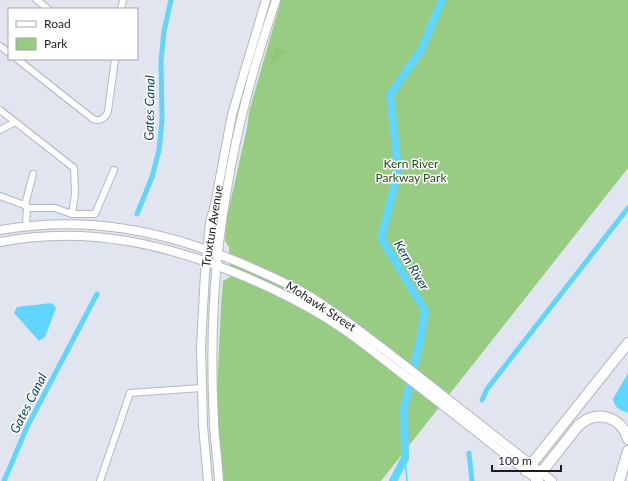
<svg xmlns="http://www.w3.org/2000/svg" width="628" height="481" font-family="Lato,sans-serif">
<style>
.green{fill:#98cc82}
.forest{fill:#91c77a}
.water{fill:#60d5fe}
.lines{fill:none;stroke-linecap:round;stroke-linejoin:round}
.stream{stroke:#60d5fe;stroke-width:1.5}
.canal{stroke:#60d5fe;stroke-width:5}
.river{stroke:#60d5fe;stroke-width:8}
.minor-casing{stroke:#b2b7c1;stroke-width:8}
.major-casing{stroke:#b2b7c1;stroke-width:10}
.highway-casing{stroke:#b2b7c1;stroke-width:12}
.minor{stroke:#fff;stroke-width:6}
.major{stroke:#fff;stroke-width:8}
.highway{stroke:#fff;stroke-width:10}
.labels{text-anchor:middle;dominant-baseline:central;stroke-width:3;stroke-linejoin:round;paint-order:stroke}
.park-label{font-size:12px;fill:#264914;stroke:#fff}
.street-label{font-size:12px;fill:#1c1d21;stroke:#fff}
.water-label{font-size:13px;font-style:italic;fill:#073e4e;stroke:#fff}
</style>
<rect width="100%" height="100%" fill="#e0e5ef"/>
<path class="green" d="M 281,0 L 628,0 L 628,168 L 381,481 L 223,481 L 218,422 L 217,391 L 221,307 L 223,281 L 230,277 L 229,247 L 225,241 L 227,217 L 247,128 L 249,112 Z"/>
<path class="forest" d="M 275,46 L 287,51 L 271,65 L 270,64 Z"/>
<g class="water">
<path d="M 52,303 L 56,308 L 45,337 L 39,341 L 14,313 L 17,307 Z"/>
<path d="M 628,373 L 628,413 C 619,409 615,409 613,399 Z"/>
</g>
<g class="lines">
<path class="stream" d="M 405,458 L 407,481"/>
<g class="canal">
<path d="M 137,214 L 152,177 L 159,150 L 162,120 L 161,61 L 164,31 L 171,0"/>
<path d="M 482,400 L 487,389 L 628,208"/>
<path d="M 469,453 L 472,481"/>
<path d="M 4,481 L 27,427 L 97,294"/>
</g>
<path class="river" d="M 393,481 L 405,458 L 404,408 L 420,340 L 425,311 L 381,238 L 398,171 L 390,95 L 421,50 L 442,0"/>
<g class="minor-casing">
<g id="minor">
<path d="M 37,0 L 48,9"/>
<path d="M 121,9 L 123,0"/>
<path d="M 0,46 L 9,53"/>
<path d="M 17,59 L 93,119 C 100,122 106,118 108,111 L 115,59"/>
<path d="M 0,110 L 74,168 L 75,194 L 72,214"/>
<path d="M 0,130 L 15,122"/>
<path d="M 0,196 L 27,206 L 26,226"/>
<path d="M 25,205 L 33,174"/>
<path d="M 27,208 L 55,208 L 72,214 L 95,214 L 114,170"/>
<path d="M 100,481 L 130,393 L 201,388"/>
</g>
</g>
<g class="major-casing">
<g id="major">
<path d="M 0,230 C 86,215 164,230 243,264 C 266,274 290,284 311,297 C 343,317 373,341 403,364 C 453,403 502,442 552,481"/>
<path d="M 0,242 C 87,225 168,244 248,278 C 279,292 309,306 337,325 C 360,340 380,357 401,373 C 447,408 493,445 539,481"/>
<path d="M 208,481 L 203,426 L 201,346 L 205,273 L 210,222 L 215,205 L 225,151 L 232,115 L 242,80 L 266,0"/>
<path d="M 219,481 C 218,462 215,443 214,424 C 211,366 212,308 218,251 C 225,194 235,137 251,81 C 258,54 267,27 276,0"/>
</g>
</g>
<g class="highway-casing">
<g id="highway">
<path d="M 526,471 L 628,343"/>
<path d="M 536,479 L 578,426 C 596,409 621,416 628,439"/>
<path d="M 619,481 L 628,451"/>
</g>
</g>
<use href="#minor" class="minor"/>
<use href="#major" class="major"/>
<use href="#highway" class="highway"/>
</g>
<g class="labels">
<g class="park-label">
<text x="411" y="163">Kern River<tspan x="411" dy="14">Parkway Park</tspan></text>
</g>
<g class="street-label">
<text transform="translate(212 226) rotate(-81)">Truxtun Avenue</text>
<text transform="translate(321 306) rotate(33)">Mohawk Street</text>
</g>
<g class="water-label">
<text transform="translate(149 108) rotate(-89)">Gates Canal</text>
<text transform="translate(412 265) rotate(59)">Kern River</text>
<text transform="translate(28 403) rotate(-63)">Gates Canal</text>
</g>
</g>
<rect x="8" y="8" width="130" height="52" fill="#ffffff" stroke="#a4a5a6"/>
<rect x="16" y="21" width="20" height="6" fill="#ffffff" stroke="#a4a5a6"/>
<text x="44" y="28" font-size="12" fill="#1c1d21">Road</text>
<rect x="16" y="38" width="20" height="12" fill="#98cc82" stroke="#a4a5a6"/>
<text x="44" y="48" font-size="12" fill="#1c1d21">Park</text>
<path d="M492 465v6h69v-6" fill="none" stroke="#1c1d21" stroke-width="2"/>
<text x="498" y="465" font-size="12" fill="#1c1d21" stroke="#ffffff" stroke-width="3" paint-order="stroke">100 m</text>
</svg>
